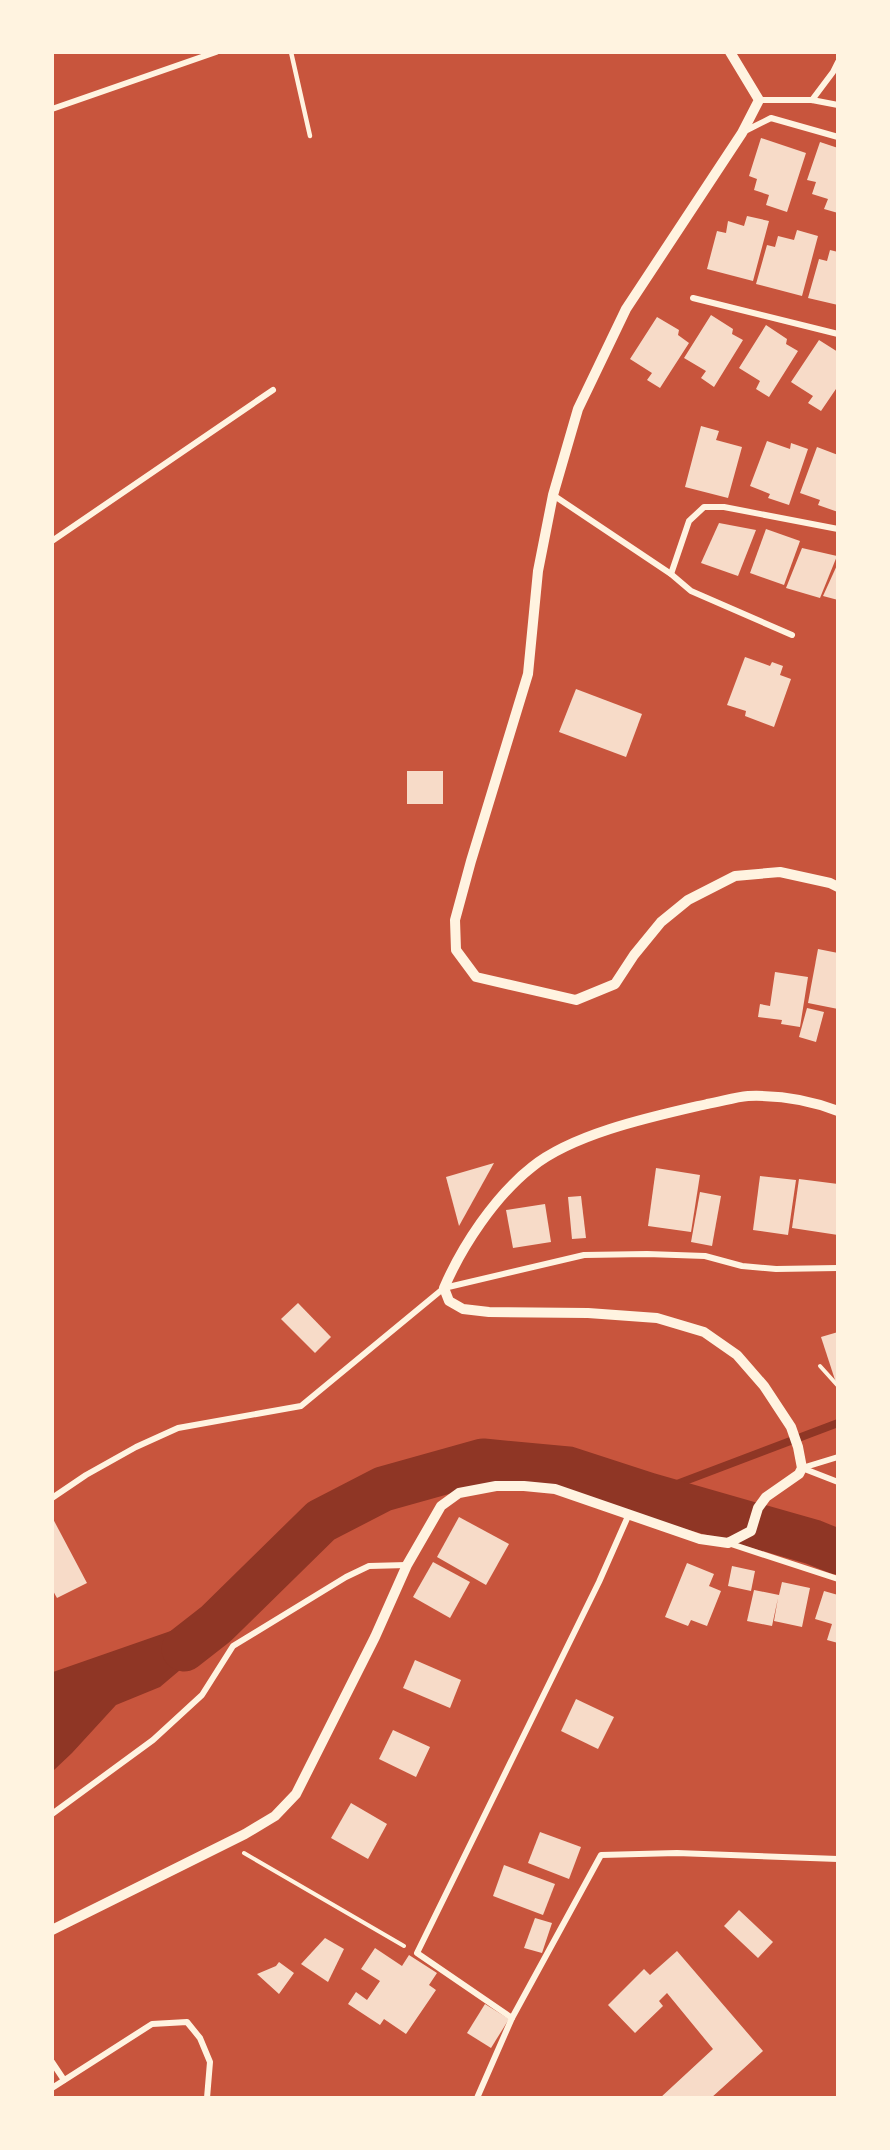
<svg xmlns="http://www.w3.org/2000/svg" width="890" height="2150" font-family="'Titillium Web',sans-serif">
<style>
.water{fill:#8f3625}
.lines{fill:none;stroke-linecap:round;stroke-linejoin:round}
.stream{stroke:#8f3625;stroke-width:8}
.river{stroke:#8f3625;stroke-width:45}
.building{fill:#f7dbc8}
.path{stroke:#fff3e0;stroke-width:4}
.service{stroke:#fff3e0;stroke-width:4.5}
.minor{stroke:#fff3e0;stroke-width:6}
.tertiary{stroke:#fff3e0;stroke-width:10}
</style>
<rect width="100%" height="100%" fill="#c8553d"/>
<path class="water" d="M 265,1598 L 160,1687 L 116,1705 L 72,1753 L 53,1771 L 53,1672 Z"/>
<g class="lines">
<path class="stream" d="M 648,1495 L 838,1423"/>
<path class="river" d="M 184,1649 L 216,1624 L 321,1521 L 383,1489 L 483,1461 L 568,1469 L 648,1495 L 813,1542 L 838,1552"/>
</g>
<g class="building">
<path d="M 761,138 L 806,153 L 787,212 L 766,205 L 769,195 L 754,190 L 757,179 L 749,176 Z"/>
<path d="M 820,142 L 838,148 L 838,213 L 824,209 L 828,199 L 812,194 L 816,182 L 807,180 Z"/>
<path d="M 747,216 L 769,221 L 753,281 L 707,269 L 717,231 L 726,233 L 728,221 L 744,226 Z"/>
<path d="M 797,230 L 818,236 L 802,296 L 756,284 L 767,245 L 775,247 L 778,236 L 794,240 Z"/>
<path d="M 830,250 L 838,252 L 838,305 L 808,298 L 819,259 L 827,261 Z"/>
<path d="M 711,315 L 733,329 L 732,334 L 743,340 L 714,387 L 701,378 L 706,371 L 684,358 Z"/>
<path d="M 657,317 L 679,330 L 678,335 L 689,343 L 660,388 L 647,380 L 652,373 L 630,359 Z"/>
<path d="M 766,325 L 787,339 L 786,344 L 798,351 L 769,397 L 756,389 L 760,381 L 739,368 Z"/>
<path d="M 819,340 L 838,352 L 838,386 L 821,411 L 808,403 L 813,396 L 791,382 Z"/>
<path d="M 701,426 L 719,431 L 716,440 L 742,447 L 728,498 L 685,487 Z"/>
<path d="M 767,441 L 790,449 L 791,443 L 808,449 L 789,505 L 768,498 L 770,494 L 750,486 Z"/>
<path d="M 817,447 L 838,455 L 838,512 L 818,505 L 820,500 L 800,493 Z"/>
<path d="M 719,523 L 756,530 L 738,576 L 701,563 Z"/>
<path d="M 766,529 L 800,541 L 784,585 L 750,573 Z"/>
<path d="M 802,548 L 837,556 L 820,598 L 786,588 Z"/>
<path d="M 838,563 L 838,600 L 823,596 Z"/>
<path d="M 745,657 L 770,666 L 772,662 L 783,666 L 780,675 L 791,679 L 774,727 L 745,716 L 746,711 L 727,705 Z"/>
<path d="M 576,689 L 642,714 L 626,757 L 559,732 Z"/>
<rect x="407" y="771" width="36" height="33"/>
<path d="M 818,949 L 838,953 L 838,1009 L 808,1003 Z"/>
<path d="M 775,972 L 808,977 L 800,1027 L 781,1024 L 782,1020 L 758,1017 L 760,1004 L 770,1006 Z"/>
<path d="M 807,1008 L 824,1012 L 816,1042 L 799,1037 Z"/>
<path d="M 494,1163 L 459,1226 L 446,1177 Z"/>
<path d="M 656,1168 L 700,1175 L 691,1232 L 648,1226 Z"/>
<path d="M 760,1176 L 796,1180 L 788,1235 L 753,1230 Z"/>
<path d="M 799,1179 L 838,1184 L 838,1235 L 792,1228 Z"/>
<path d="M 700,1192 L 721,1196 L 712,1246 L 691,1242 Z"/>
<path d="M 581,1196 L 586,1238 L 572,1239 L 568,1197 Z"/>
<path d="M 545,1204 L 551,1242 L 513,1248 L 506,1210 Z"/>
<path d="M 298,1303 L 331,1337 L 315,1353 L 281,1319 Z"/>
<path d="M 838,1332 L 838,1386 L 837,1386 L 821,1337 Z"/>
<path d="M 52,1517 L 87,1583 L 57,1598 L 52,1589 Z"/>
<path d="M 459,1517 L 509,1544 L 486,1585 L 437,1557 Z"/>
<path d="M 433,1562 L 470,1582 L 450,1618 L 413,1597 Z"/>
<path d="M 687,1563 L 714,1574 L 709,1586 L 721,1591 L 707,1626 L 691,1620 L 688,1626 L 665,1617 Z"/>
<path d="M 732,1566 L 755,1571 L 751,1591 L 728,1586 Z"/>
<path d="M 782,1582 L 810,1588 L 802,1627 L 774,1621 L 778,1598 L 772,1626 L 747,1621 L 754,1590 L 779,1595 Z"/>
<path d="M 824,1591 L 838,1595 L 838,1643 L 827,1640 L 832,1624 L 815,1619 Z"/>
<path d="M 415,1660 L 461,1680 L 450,1708 L 403,1688 Z"/>
<path d="M 576,1699 L 614,1717 L 598,1749 L 561,1731 Z"/>
<path d="M 393,1730 L 430,1747 L 416,1777 L 379,1759 Z"/>
<path d="M 351,1803 L 387,1824 L 368,1859 L 331,1838 Z"/>
<path d="M 540,1832 L 581,1847 L 569,1879 L 528,1863 Z"/>
<path d="M 504,1865 L 555,1884 L 543,1915 L 493,1896 Z"/>
<path d="M 739,1910 L 773,1942 L 758,1958 L 724,1926 Z"/>
<path d="M 535,1918 L 552,1923 L 542,1953 L 524,1948 Z"/>
<path d="M 325,1938 L 344,1949 L 328,1982 L 301,1964 Z"/>
<path d="M 375,1948 L 402,1966 L 409,1955 L 437,1973 L 429,1985 L 436,1990 L 406,2034 L 384,2019 L 380,2025 L 348,2004 L 356,1992 L 367,2000 L 380,1981 L 361,1969 Z"/>
<path d="M 677,1951 L 763,2051 L 711,2098 L 660,2098 L 713,2049 L 667,1993 L 659,2001 L 663,2006 L 635,2033 L 608,2005 L 644,1969 L 650,1975 Z"/>
<path d="M 279,1962 L 294,1973 L 279,1994 L 257,1974 L 276,1966 Z"/>
<path d="M 485,2004 L 509,2019 L 491,2048 L 467,2033 Z"/>
</g>
<g class="lines">
<g class="path">
<path d="M 820,1366 L 838,1386"/>
<path d="M 244,1853 L 404,1946"/>
</g>
<path class="service" d="M 291,52 L 310,136"/>
<g class="minor">
<path d="M 759,100 L 812,100 L 838,105"/>
<path d="M 812,100 L 833,72 L 838,62"/>
<path d="M 52,109 L 216,52"/>
<path d="M 745,131 L 771,118 L 838,137"/>
<path d="M 693,298 L 838,334"/>
<path d="M 553,495 L 671,574 L 691,591 L 792,635"/>
<path d="M 52,541 L 273,390"/>
<path d="M 671,574 L 689,521 L 704,507 L 724,507 L 838,529"/>
<path d="M 802,1468 L 838,1482"/>
<path d="M 802,1468 L 838,1457"/>
<path d="M 52,1498 L 86,1475 L 136,1447 L 178,1428 L 301,1406 L 444,1288 L 584,1255 L 647,1254 L 705,1256 L 742,1266 L 776,1269 L 838,1268"/>
<path d="M 728,1543 L 838,1579"/>
<path d="M 52,1814 L 153,1740 L 202,1695 L 233,1646 L 346,1577 L 369,1566 L 407,1565"/>
<path d="M 512,2018 L 417,1953 L 599,1582 L 629,1514"/>
<path d="M 52,2062 L 64,2080"/>
<path d="M 52,2088 L 152,2024 L 187,2022 L 200,2038 L 210,2062 L 207,2098"/>
<path d="M 477,2098 L 512,2018 L 601,1855 L 677,1853 L 838,1859"/>
</g>
<g class="tertiary">
<path d="M 730,52 L 759,100 L 742,133 L 626,309 L 578,409 L 553,495 L 538,571 L 528,674 L 471,861 L 455,920 L 456,950 L 476,977 L 576,1000 L 615,984 L 634,955 L 661,922 L 688,900 L 735,876 L 780,872 L 830,883 L 838,887"/>
<path d="M 52,1930 L 245,1834 L 275,1816 L 296,1794 L 375,1637 L 407,1565 L 441,1506 L 459,1493 L 496,1486 L 524,1486 L 555,1489 L 700,1539 L 728,1543 L 751,1531 L 758,1508 L 766,1497 L 799,1474 L 802,1468 L 798,1447 L 791,1427 L 764,1386 L 737,1355 L 704,1332 L 657,1318 L 588,1313 L 489,1312 L 463,1309 L 449,1301 L 444,1288 C 462,1246 495,1196 532,1167 C 574,1133 655,1116 707,1104 C 720,1102 735,1097 748,1096 C 778,1095 810,1100 838,1111"/>
</g>
</g>
<rect width="890" height="2150" fill="none" stroke="#fff3e0" stroke-width="108"/>
</svg>
